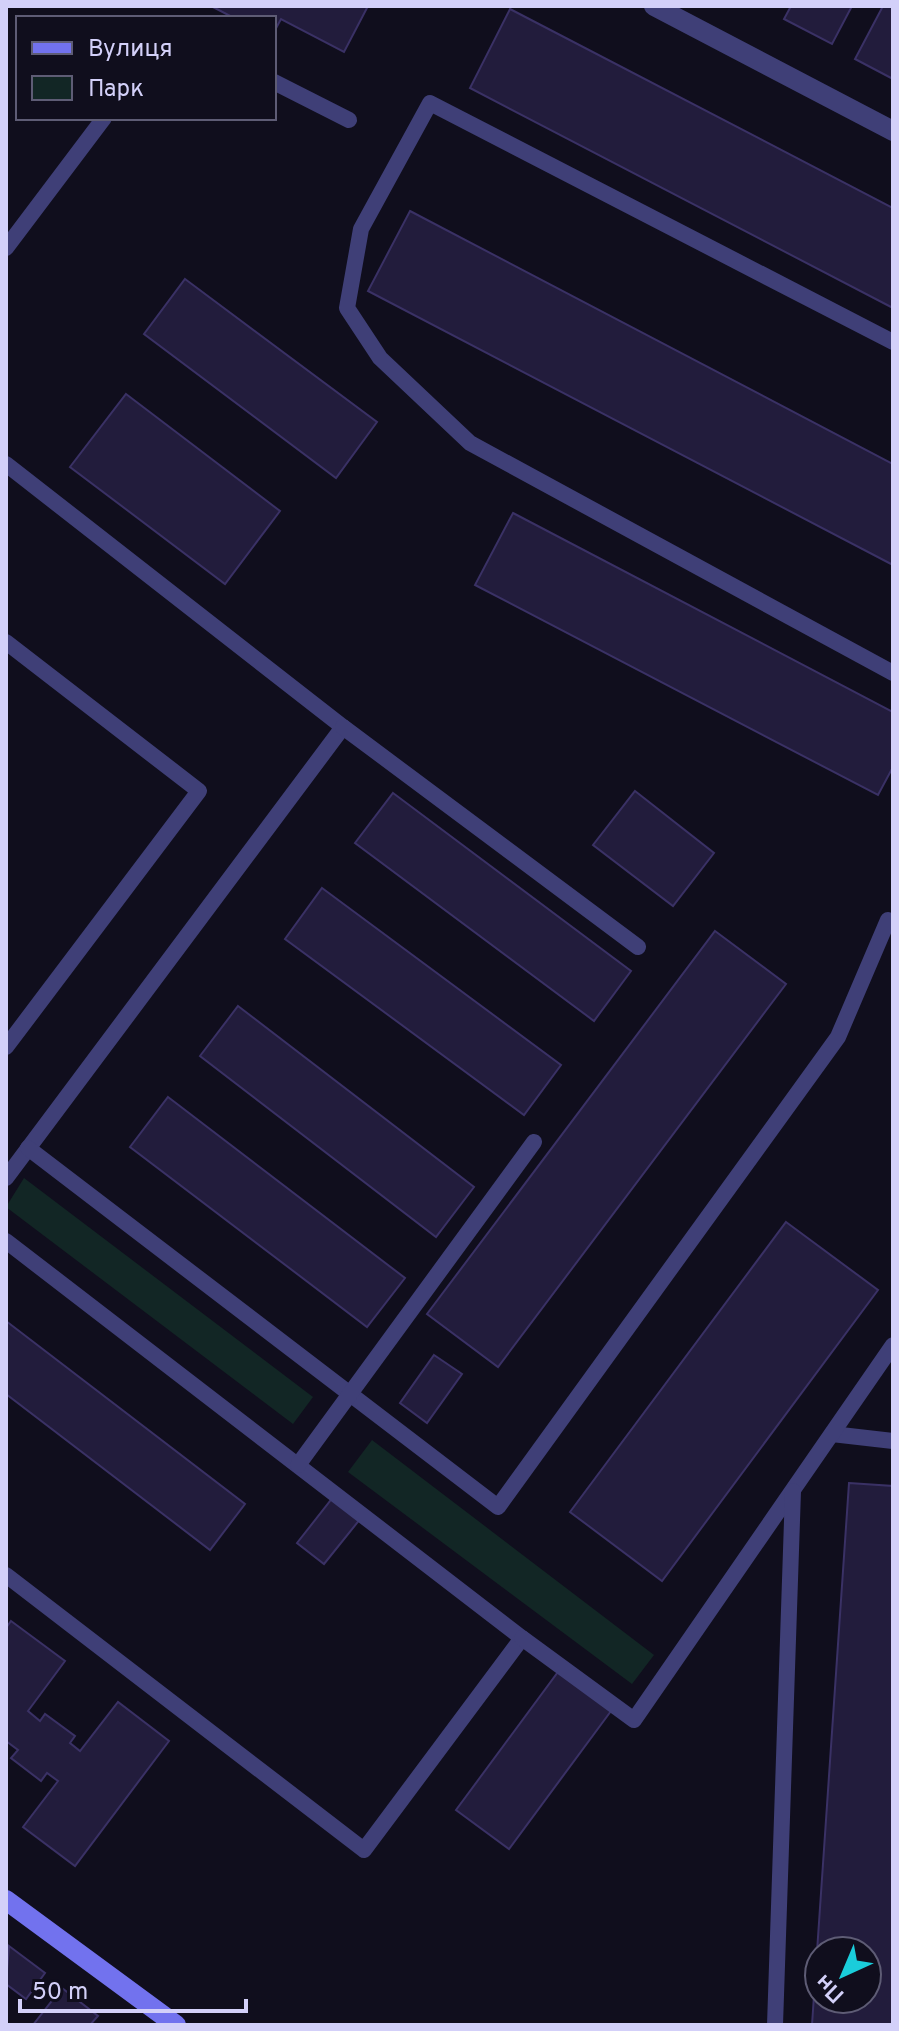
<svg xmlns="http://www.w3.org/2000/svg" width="899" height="2031" font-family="Overpass,sans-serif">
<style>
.green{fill:#122625}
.building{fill:#221c3c;stroke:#3a3165;stroke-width:2;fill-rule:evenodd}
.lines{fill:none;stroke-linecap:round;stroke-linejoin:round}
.service{stroke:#3f3f77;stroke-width:16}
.tertiary{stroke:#3f3f77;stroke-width:20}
.secondary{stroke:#7272ee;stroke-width:20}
</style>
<rect width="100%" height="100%" fill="#100e1d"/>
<g class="green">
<path d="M 24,1178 L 313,1397 L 293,1424 L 6,1207 Z"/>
<path d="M 372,1440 L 654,1655 L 632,1684 L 348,1472 Z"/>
</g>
<g class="building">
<path d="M 211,6 L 368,6 L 344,52 L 281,19 L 274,32 L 274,18 L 234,18 Z"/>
<path d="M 791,6 L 852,6 L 832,44 L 784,19 Z"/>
<path d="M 883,6 L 893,6 L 893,79 L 855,59 Z"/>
<path d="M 510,9 L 893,208 L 893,308 L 470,88 Z"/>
<path d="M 410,211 L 893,464 L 893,565 L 368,291 Z"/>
<path d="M 185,279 L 377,422 L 336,478 L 144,334 Z"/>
<path d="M 126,394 L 280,511 L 225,584 L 70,467 Z"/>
<path d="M 513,513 L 893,712 L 893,767 L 878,795 L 475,585 Z"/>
<path d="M 635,791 L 714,853 L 673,906 L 593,845 Z"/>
<path d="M 393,793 L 631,971 L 594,1021 L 355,843 Z"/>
<path d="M 322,888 L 561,1065 L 524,1115 L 285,939 Z"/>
<path d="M 715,931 L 786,984 L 498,1367 L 427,1314 Z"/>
<path d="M 238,1006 L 474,1187 L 436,1237 L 200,1056 Z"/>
<path d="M 168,1097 L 405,1278 L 367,1327 L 130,1147 Z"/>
<path d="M 786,1222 L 878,1290 L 662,1581 L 570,1512 Z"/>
<path d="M 6,1321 L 245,1504 L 210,1550 L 6,1394 Z"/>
<path d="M 434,1355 L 462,1374 L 427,1423 L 400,1403 Z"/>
<path d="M 849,1483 L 893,1486 L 893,2025 L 812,2025 ZM 819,1951 L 867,1951 L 867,1999 L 819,1999 Z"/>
<path d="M 334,1496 L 361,1518 L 324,1564 L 297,1543 Z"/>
<path d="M 11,1621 L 65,1661 L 28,1711 L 40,1721 L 45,1714 L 75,1736 L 70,1743 L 80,1751 L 118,1702 L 169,1741 L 75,1866 L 23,1827 L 58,1781 L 47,1773 L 41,1781 L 11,1758 L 18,1750 L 6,1741 L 6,1628 Z"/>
<path d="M 558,1672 L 611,1711 L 509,1849 L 456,1810 Z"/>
<path d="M 9,1946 L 45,1973 L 26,1999 L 6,1984 Z"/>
<path d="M 62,1988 L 98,2016 L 90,2025 L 33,2025 Z"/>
</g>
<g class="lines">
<g class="service">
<path d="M 274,82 L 349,120"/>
<path d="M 6,248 L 104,118"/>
<path d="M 893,342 L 430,103 L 361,229 L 347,308 L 380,358 L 470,443 L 893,673"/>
<path d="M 6,464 L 343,727 L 6,1178"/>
<path d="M 6,642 L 199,791 L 6,1047"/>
<path d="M 343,727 L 638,947"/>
<path d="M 28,1148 L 498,1507 L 838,1037 L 888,920 L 893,923"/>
<path d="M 6,1241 L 522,1638 L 364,1850 L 6,1575"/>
<path d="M 832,1434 L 893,1441"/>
<path d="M 298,1465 L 534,1142"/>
<path d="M 522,1638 L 634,1720 L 893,1345"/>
<path d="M 775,2025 L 793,1491"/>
</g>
<path class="tertiary" d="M 654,6 L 893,131"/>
<path class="secondary" d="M 6,1900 L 176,2025"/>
</g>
<rect width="899" height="2031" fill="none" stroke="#d3d0f9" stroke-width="16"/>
<rect x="16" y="16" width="260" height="104" fill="#100e1d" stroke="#5e5c75" stroke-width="2"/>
<rect x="32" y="42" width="40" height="12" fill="#7272ee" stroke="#5e5c75" stroke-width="2"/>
<text x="88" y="56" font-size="24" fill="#d3d0f9">Вулиця</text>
<rect x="32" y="76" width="40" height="24" fill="#122625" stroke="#5e5c75" stroke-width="2"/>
<text x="88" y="96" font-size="24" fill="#d3d0f9">Парк</text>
<g transform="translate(843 1975) rotate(224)"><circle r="38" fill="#100e1d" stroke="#5e5c75" stroke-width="2"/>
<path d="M0-6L14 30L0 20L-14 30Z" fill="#1acddb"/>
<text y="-12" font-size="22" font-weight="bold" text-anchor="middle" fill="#d3d0f9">Пн</text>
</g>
<path d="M20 1999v12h226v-12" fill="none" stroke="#d3d0f9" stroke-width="4"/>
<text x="32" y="1999" font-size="24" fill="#d3d0f9" stroke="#100e1d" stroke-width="6" paint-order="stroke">50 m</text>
</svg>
